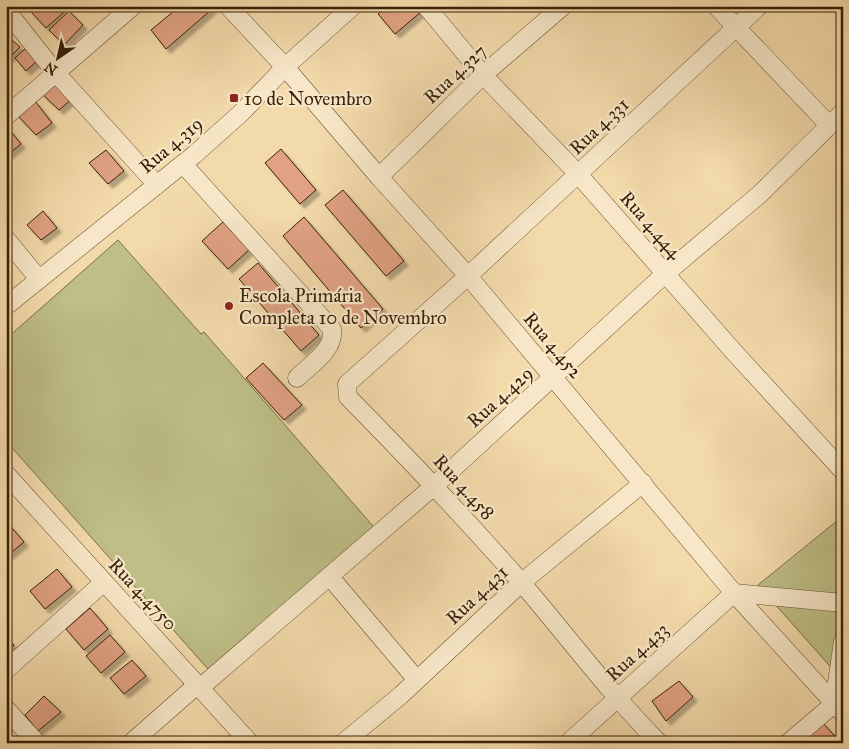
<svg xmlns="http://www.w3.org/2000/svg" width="849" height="749" font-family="'IM FELL Great Primer',serif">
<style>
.green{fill:#bebe86;stroke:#7c6f46}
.building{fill:#e0a283;stroke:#392007;filter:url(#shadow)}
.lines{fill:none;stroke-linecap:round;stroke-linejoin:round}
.minor-casing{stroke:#684e30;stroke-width:19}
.minor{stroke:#f7e7c8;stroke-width:18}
.poi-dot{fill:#8f2418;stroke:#f7e7c8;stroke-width:2}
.labels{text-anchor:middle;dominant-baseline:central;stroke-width:4.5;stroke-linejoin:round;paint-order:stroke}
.street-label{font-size:19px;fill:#392007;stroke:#f7e7c8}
.poi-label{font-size:19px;fill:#392007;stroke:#f7e7c8;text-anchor:start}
</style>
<defs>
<filter id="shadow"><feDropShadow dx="4.5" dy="4.5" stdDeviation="1" flood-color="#0004"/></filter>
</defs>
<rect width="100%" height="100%" fill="#f3daaa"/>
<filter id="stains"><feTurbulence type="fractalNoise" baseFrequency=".004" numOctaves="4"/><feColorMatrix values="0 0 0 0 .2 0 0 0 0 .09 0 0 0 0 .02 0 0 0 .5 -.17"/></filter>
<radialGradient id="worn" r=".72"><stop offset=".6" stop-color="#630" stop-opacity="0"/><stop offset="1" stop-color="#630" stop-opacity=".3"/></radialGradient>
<g class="green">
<path d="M 118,240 L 201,334 L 204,332 L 379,533 L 215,677 L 6,441 L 6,339 Z"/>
<path d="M 843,516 L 843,681 L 758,585 Z"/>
</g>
<g class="building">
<path d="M 37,6 L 58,6 L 64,12 L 46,28 L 31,12 Z"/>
<path d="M 107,6 L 122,6 L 112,13 Z"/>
<path d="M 180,6 L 210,6 L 212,9 L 166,49 L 151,30 Z"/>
<path d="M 388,6 L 416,6 L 421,12 L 395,34 L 378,14 Z"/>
<path d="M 69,11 L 83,25 L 64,45 L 49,30 Z"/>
<path d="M 12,40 L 20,47 L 9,58 L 6,55 L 6,47 Z"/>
<path d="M 27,47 L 38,60 L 26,71 L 15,58 Z"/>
<path d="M 56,80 L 73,98 L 59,110 L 41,93 Z"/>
<path d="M 35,101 L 52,123 L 36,135 L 17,115 Z"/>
<path d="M 8,128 L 21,144 L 6,156 L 6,129 Z"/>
<path d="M 281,149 L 316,190 L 300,204 L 265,163 Z"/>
<path d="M 106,150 L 124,171 L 108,184 L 89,163 Z"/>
<path d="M 343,190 L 404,261 L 386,276 L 325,205 Z"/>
<path d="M 43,211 L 57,228 L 41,240 L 27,225 Z"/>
<path d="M 304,217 L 383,309 L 361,328 L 283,236 Z"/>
<path d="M 223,222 L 249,250 L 228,269 L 202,241 Z"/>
<path d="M 258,263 L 319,335 L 301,351 L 239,279 Z"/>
<path d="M 263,363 L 302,405 L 284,420 L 246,378 Z"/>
<path d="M 6,521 L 24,542 L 6,557 Z"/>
<path d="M 57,569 L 72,587 L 45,609 L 30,591 Z"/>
<path d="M 90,608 L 108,629 L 84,650 L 66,629 Z"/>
<path d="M 110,635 L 125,652 L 101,673 L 86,656 Z"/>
<path d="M 6,637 L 14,645 L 6,652 Z"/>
<path d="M 132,660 L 146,676 L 124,694 L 110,678 Z"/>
<path d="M 679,681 L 693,697 L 666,721 L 652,701 Z"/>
<path d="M 44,696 L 61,712 L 38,731 L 25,715 Z"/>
<path d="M 823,723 L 841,743 L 804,743 L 802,741 Z"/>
</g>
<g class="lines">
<g class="minor-casing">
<g id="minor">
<path d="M 228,6 L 285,67 L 379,177 L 468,276 L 734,593 L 843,713"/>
<path d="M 426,6 L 483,75 L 578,174 L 734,352 L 843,471"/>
<path d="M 716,6 L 829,125"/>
<path d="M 6,10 L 56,73 L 157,185"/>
<path d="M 6,116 L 133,6"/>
<path d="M 183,164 L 332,329 C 335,350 311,364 297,378"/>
<path d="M 379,177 L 483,75 L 563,6"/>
<path d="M 6,239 L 39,279"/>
<path d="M 6,306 L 194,155 L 241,113 L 285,67 L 353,6"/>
<path d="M 6,474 L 250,743"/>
<path d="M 330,577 L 417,680"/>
<path d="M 6,670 L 103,583"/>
<path d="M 201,687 L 435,485 L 665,274 L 760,194 L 843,112"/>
<path d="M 6,709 L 37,743"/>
<path d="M 131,743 L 198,684"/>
<path d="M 343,743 L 401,695 L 521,583 L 643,483"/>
<path d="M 568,743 L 734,593 L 843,603"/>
<path d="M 659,743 C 609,692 567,636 521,582 C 465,518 407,457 348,397 L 347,384 L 468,276 L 759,6"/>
<path d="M 788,743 L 834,704 L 843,641"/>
</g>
</g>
<use href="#minor" class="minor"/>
</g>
<g class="poi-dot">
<rect x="229" y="93" width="10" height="10" rx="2.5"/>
<circle cx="229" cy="306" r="5"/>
</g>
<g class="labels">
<g class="street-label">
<text transform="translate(455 74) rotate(-43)">Rua 4.327</text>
<text transform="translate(599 126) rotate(-43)">Rua 4.331</text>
<text transform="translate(171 145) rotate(-40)">Rua 4.319</text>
<text transform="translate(651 225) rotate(49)">Rua 4.444</text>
<text transform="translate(553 345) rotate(50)">Rua 4.452</text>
<text transform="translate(500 397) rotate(-42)">Rua 4.429</text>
<text transform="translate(464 487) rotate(48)">Rua 4.458</text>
<text transform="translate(143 594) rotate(47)">Rua 4.4750</text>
<text transform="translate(477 595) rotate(-43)">Rua 4.431</text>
<text transform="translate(637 652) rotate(-42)">Rua 4.433</text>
</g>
<g class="poi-label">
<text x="244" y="98">10 de Novembro</text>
<text x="239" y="295">Escola Primária<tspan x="239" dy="22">Completa 10 de Novembro</tspan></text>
</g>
</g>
<rect width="849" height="749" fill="none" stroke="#f3daaa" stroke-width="25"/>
<rect x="8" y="8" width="834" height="734" fill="none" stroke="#392007" stroke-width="2.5"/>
<rect x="12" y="12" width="824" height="724" fill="none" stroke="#392007"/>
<g transform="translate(58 58) rotate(214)" stroke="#f7e7c8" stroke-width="4" paint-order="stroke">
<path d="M0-4L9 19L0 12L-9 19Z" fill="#392007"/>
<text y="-8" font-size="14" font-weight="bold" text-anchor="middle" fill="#392007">N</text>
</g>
<rect width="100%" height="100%" filter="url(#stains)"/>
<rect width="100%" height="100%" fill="url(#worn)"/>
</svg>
